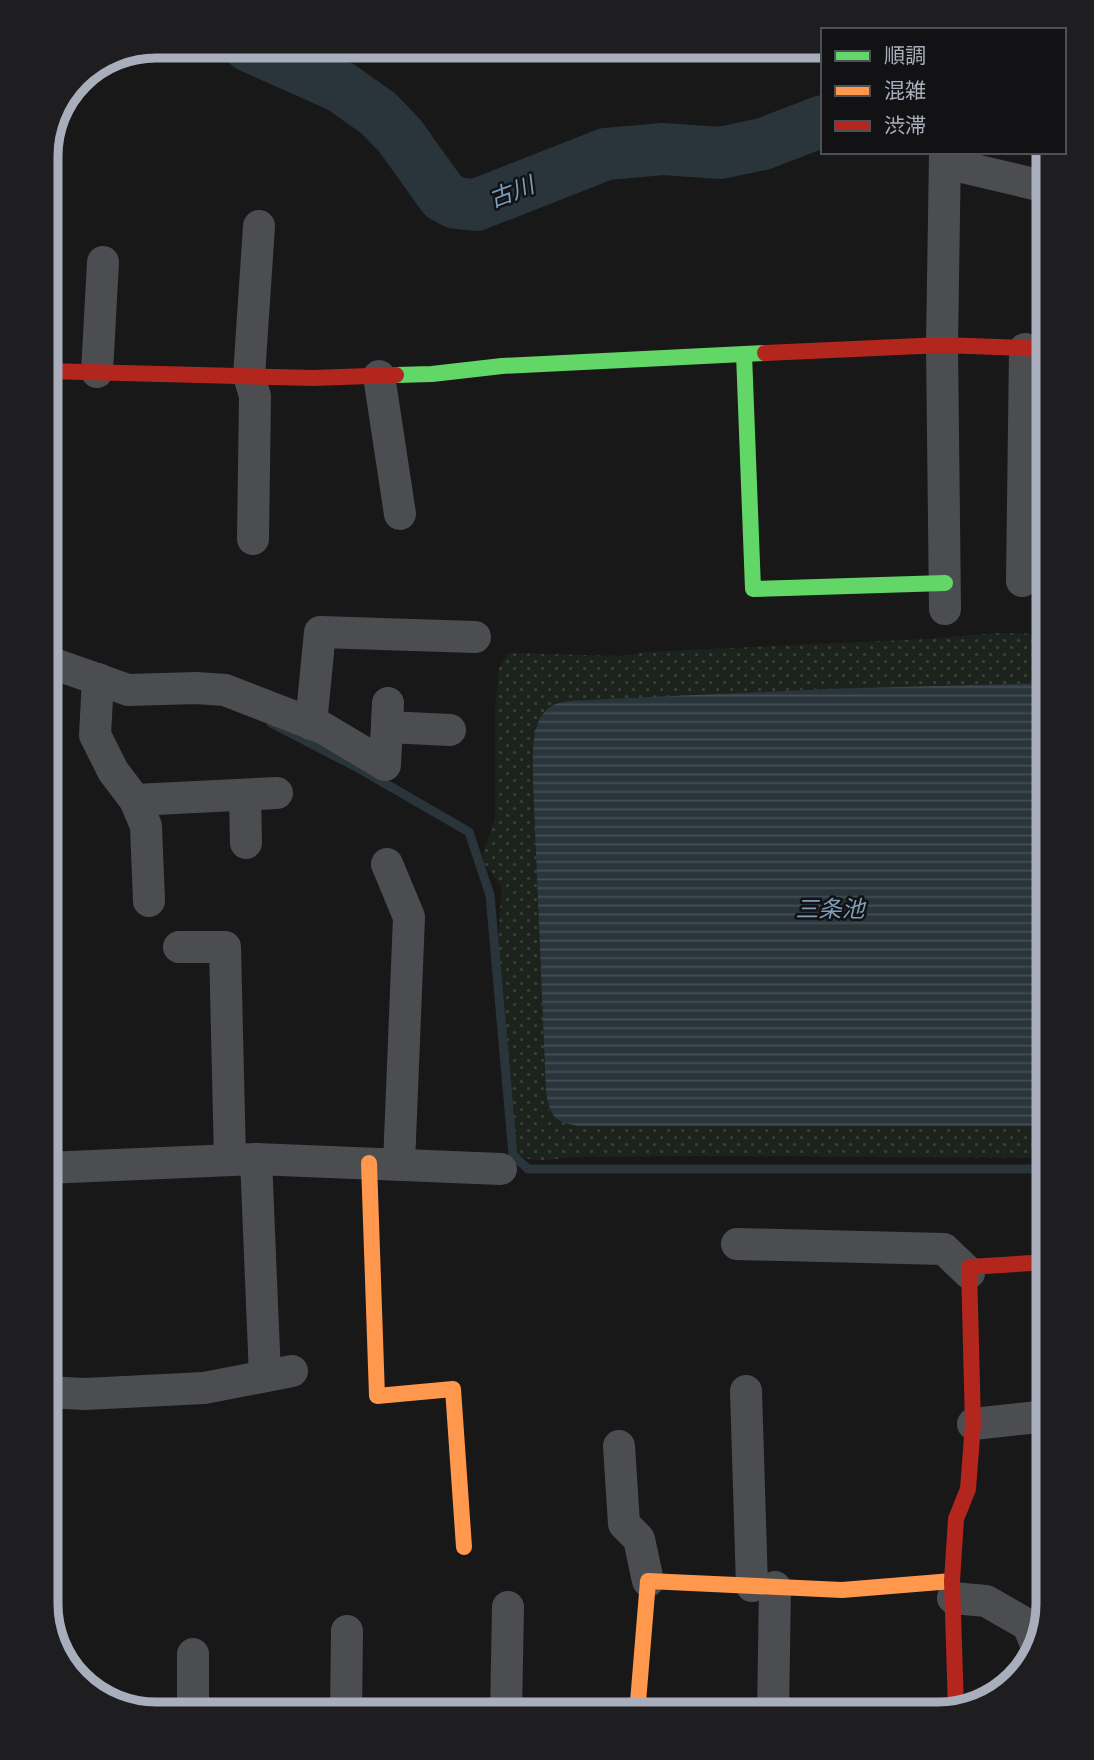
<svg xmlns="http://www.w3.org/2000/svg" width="1094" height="1760" font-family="'Noto Sans','Noto Sans JP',sans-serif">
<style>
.grass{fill:url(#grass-dots)}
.water{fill:url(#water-rules)}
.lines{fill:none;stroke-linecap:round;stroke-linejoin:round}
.stream{stroke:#29343b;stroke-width:9}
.river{stroke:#29343b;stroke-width:52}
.street{stroke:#4c4d51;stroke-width:32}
.fast{stroke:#63d668;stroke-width:16}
.slow{stroke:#ff974d;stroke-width:16}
.jam{stroke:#b3261e;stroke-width:16}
.labels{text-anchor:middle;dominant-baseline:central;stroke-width:5;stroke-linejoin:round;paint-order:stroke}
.water-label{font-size:23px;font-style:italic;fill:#7b9db9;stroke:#121214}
.rim{fill:none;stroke:#a8aebb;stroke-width:9}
</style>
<defs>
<pattern id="grass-dots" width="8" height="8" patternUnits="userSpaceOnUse" patternTransform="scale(1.75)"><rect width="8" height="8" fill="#1b231c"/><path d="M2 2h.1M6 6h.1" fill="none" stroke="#39403b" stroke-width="1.8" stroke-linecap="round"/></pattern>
<pattern id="water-rules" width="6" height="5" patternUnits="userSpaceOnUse" patternTransform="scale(1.75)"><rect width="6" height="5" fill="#29343b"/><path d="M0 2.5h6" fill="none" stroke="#454f55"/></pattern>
</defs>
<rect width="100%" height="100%" fill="#181818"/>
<path class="grass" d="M 997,633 L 1048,634 L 1048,683 L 825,689 L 561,702 L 533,782 L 546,1093 L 549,1110 L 567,1124 L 579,1126 L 1048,1126 L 1048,1158 L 727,1156 L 573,1157 L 547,1160 L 532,1160 L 519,1156 L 515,1144 L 498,938 L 502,888 L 481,859 L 495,818 L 495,710 L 499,668 L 509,653 L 624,656 L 645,652 L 926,639 Z"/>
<path class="water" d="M 1048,683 L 1048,1126 L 579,1126 C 555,1122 550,1117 546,1093 L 533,782 C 534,756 527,713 559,703 C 568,700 578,701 587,700 L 825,689 Z"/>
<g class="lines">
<path class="stream" d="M 271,723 L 360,769 L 469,832 L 490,895 L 513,1155 L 528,1169 L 1048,1169"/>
<path class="river" d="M 249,46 L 341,87 L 379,114 L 400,136 L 443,196 L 456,203 L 476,205 L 606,154 L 663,149 L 720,153 L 763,144 L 823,121"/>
<g class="street">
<path d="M 945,152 L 942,345 L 945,609"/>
<path d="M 945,163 L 1047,187"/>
<path d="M 97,372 L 103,262"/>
<path d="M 379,376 L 400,514"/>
<path d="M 253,539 L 255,396 L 249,376 L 259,226"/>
<path d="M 1022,581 L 1025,349"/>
<path d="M 46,661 L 128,690 L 196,688 L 225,690 L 323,728 L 385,765 L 388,703"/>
<path d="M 98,679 L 95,735 L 113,771 L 135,800 L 146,826 L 149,901"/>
<path d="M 311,724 L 320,632 L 475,637"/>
<path d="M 387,727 L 450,730"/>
<path d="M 245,795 L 246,843"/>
<path d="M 135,800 L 277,793"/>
<path d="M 387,864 L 409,917 L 399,1164"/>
<path d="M 179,947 L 225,947 L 230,1160"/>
<path d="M 256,1159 L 265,1376"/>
<path d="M 46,1168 L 256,1159 L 501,1169"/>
<path d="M 737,1244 L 944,1249 L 969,1273"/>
<path d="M 746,1391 L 752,1586"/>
<path d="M 46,1392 L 85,1394 L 204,1388 L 292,1371"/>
<path d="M 973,1424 L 1048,1416"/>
<path d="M 619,1446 L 624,1524 L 639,1539 L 648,1581"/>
<path d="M 953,1598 L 986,1601 L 1028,1625 L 1036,1645"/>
<path d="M 193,1654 L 193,1714"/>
<path d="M 346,1714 L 347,1631"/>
<path d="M 506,1714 L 508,1607"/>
<path d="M 773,1714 L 775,1587"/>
</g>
<g class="fast">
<path d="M 744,354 L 753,589 L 945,583"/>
<path d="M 396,375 L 432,374 L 502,366 L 765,353"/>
</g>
<g class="slow">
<path d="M 369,1163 L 377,1396 L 453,1389 L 464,1547"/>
<path d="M 637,1714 L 648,1581 L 842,1590 L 952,1581"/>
</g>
<g class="jam">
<path d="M 765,353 L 942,345 L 1048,349"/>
<path d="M 46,371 L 313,378 L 396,375"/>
<path d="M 956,1710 L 952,1581 L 956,1519 L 968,1489 L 973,1424 L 969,1267 L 1048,1262"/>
</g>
</g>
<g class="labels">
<g class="water-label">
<text transform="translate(511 191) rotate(-21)">古川</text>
<text x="830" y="908">三条池</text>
</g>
</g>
<path d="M0 0H1094V1760H0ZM156 58H938A98 98 0 0 1 1036 156V1604A98 98 0 0 1 938 1702H156A98 98 0 0 1 58 1604V156A98 98 0 0 1 156 58Z" fill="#1e1e21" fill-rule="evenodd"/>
<path class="rim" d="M156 58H938A98 98 0 0 1 1036 156V1604A98 98 0 0 1 938 1702H156A98 98 0 0 1 58 1604V156A98 98 0 0 1 156 58Z"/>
<rect x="821" y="28" width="245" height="126" fill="#121214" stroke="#4e5057" stroke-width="2"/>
<rect x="835" y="51" width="35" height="10" fill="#63d668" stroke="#4e5057" stroke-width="2"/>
<text x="884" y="63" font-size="21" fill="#a8aebb">順調</text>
<rect x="835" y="86" width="35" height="10" fill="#ff974d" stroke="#4e5057" stroke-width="2"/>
<text x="884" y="98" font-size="21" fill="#a8aebb">混雑</text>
<rect x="835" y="121" width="35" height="10" fill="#b3261e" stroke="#4e5057" stroke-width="2"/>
<text x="884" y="133" font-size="21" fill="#a8aebb">渋滞</text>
</svg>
